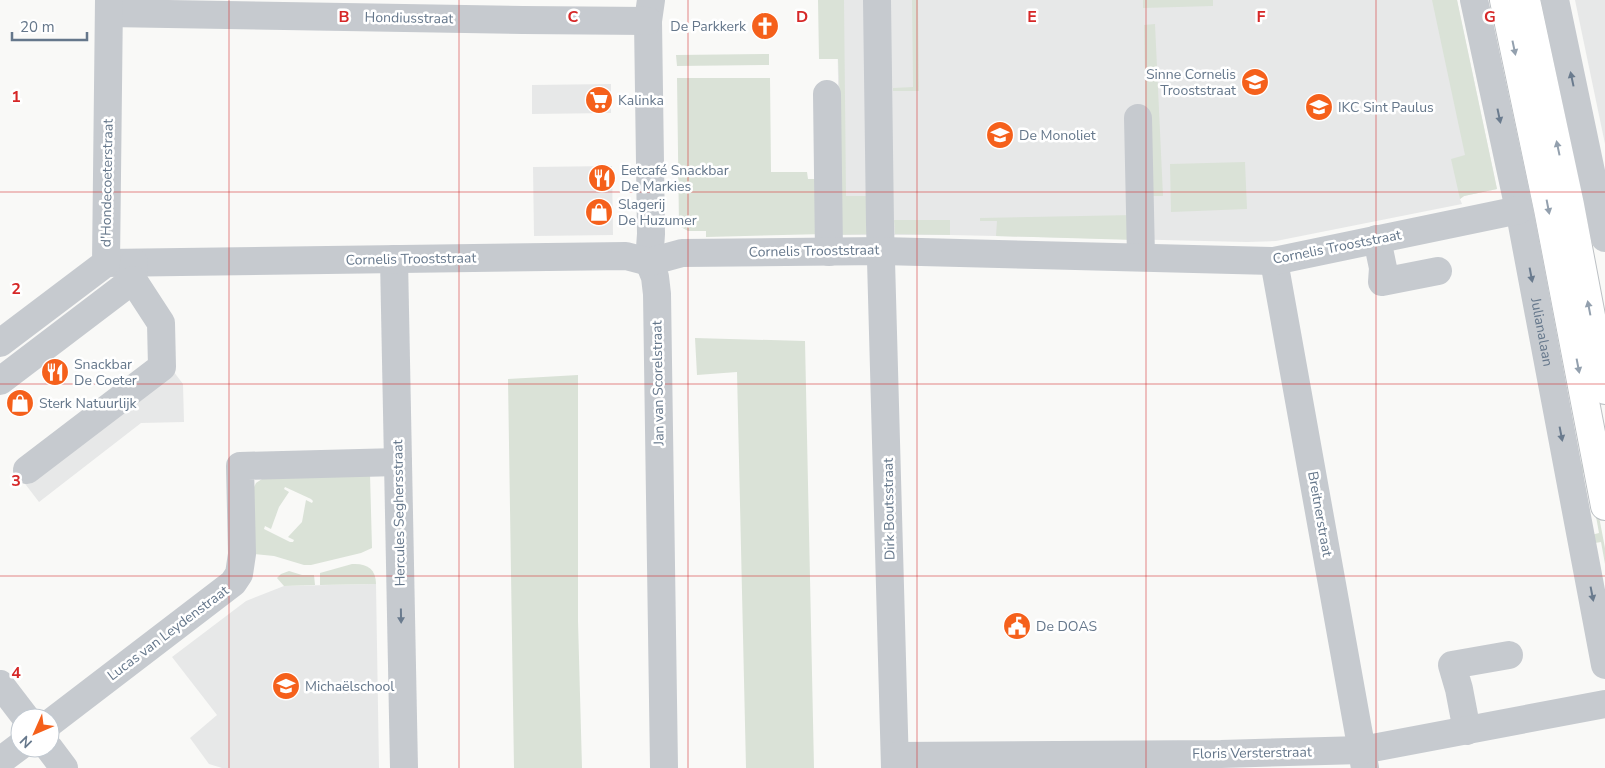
<svg xmlns="http://www.w3.org/2000/svg" width="1605" height="768" font-family="'Nunito Sans',sans-serif">
<style>
.built{fill:#e7e8e8}
.green{fill:#dae2d7;fill-rule:evenodd}
.lines{fill:none;stroke-linecap:round;stroke-linejoin:round}
.major-casing{stroke:#bcc0c4;stroke-width:30}
.minor{stroke:#c6cacf;stroke-width:28}
.major{stroke:#fff;stroke-width:28}
.oneway{fill:#93a0ae}
.oneway2{fill:#6a7b8e}
.grid{fill:none;stroke:#d62828;stroke-width:1;stroke-opacity:0.55}
.labels{text-anchor:middle;dominant-baseline:central;stroke-width:5;stroke-linejoin:round;paint-order:stroke}
.street-label{font-size:14px;fill:#65778b;stroke:#fff}
.poi-label{font-size:14px;fill:#65778b;stroke:#fff;text-anchor:start}
.grid-label{font-size:16px;text-anchor:middle;font-weight:bold;fill:#d62828;stroke:#fff;stroke-width:5;stroke-linejoin:round;paint-order:stroke}
</style>
<rect width="100%" height="100%" fill="#f9f9f7"/>
<g class="built">
<path d="M 837,0 L 1457,0 L 1497,189 L 1464,196 L 1460,199 L 1462,204 L 1276,241 L 1247,242 L 950,235 L 840,235 Z"/>
<path d="M 1575,0 L 1605,0 L 1605,144 Z"/>
<path d="M 611,84 L 611,113 L 532,114 L 532,85 Z"/>
<path d="M 612,166 L 613,235 L 534,236 L 533,167 Z"/>
<path d="M 156,358 L 167,363 L 183,384 L 184,422 L 141,423 L 39,502 L 13,468 Z"/>
<path d="M 376,584 L 379,768 L 222,768 L 209,764 L 190,738 L 217,715 L 172,657 L 246,601 L 284,586 Z"/>
</g>
<g class="green">
<path d="M 818,0 L 844,0 L 846,196 L 867,196 L 872,234 L 832,235 L 840,99 L 838,59 L 819,59 Z"/>
<path d="M 912,0 L 918,0 L 919,91 L 893,91 L 893,88 L 913,87 Z"/>
<path d="M 1143,0 L 1213,0 L 1213,6 L 1143,8 Z"/>
<path d="M 1432,0 L 1457,0 L 1497,189 L 1464,196 L 1460,199 L 1451,159 L 1465,155 Z"/>
<path d="M 1155,24 L 1163,196 L 1147,196 L 1144,25 Z"/>
<path d="M 769,54 L 769,65 L 677,66 L 676,55 Z"/>
<path d="M 677,78 L 770,78 L 771,172 L 807,172 L 808,179 L 824,179 L 825,234 L 706,237 L 706,231 L 688,231 L 679,226 Z"/>
<path d="M 1245,162 L 1247,209 L 1171,212 L 1170,164 Z"/>
<path d="M 1134,215 L 1135,240 L 996,236 L 997,221 L 980,221 L 980,218 Z"/>
<path d="M 894,220 L 950,220 L 950,235 L 895,234 Z"/>
<path d="M 695,338 L 805,341 L 814,768 L 746,768 L 737,372 L 697,375 Z"/>
<path d="M 578,375 L 578,621 L 582,768 L 514,768 L 508,379 Z"/>
<path d="M 1581,422 L 1605,548 L 1605,564 L 1601,542 L 1589,544 L 1587,536 L 1599,533 L 1588,472 L 1576,474 L 1574,465 L 1584,463 Z"/>
<path d="M 370,474 L 372,548 L 361,553 L 311,565 L 304,565 L 274,556 L 254,554 L 254,487 L 256,483 L 265,477 ZM 285,487 L 311,499 L 313,501 L 312,503 L 306,500 L 302,522 L 288,537 L 294,540 L 293,542 L 290,542 L 264,529 L 265,526 L 271,529 L 279,507 L 289,492 L 284,489 Z"/>
<path d="M 352,564 C 367,563 376,569 376,584 L 320,585 L 320,573 Z"/>
<path d="M 289,571 L 302,575 L 314,575 L 315,585 L 284,586 L 277,578 L 281,574 Z"/>
</g>
<g class="lines">
<g class="major-casing">
<g id="major">
<path d="M 1504,0 L 1548,209 L 1605,506"/>
<path d="M 1526,0 L 1570,205 L 1605,390"/>
</g>
</g>
<g class="minor">
<path d="M 651,0 L 648,21 L 651,234 L 649,262 L 655,277 L 657,294 L 664,768"/>
<path d="M 877,0 L 880,224 L 895,768"/>
<path id="s1" d="M 1474,0 L 1520,214 L 1605,665"/>
<path d="M 1555,0 L 1605,238"/>
<path d="M 109,13 L 523,20 L 648,21"/>
<path d="M 827,94 L 829,252"/>
<path d="M 1138,118 L 1141,257"/>
<path d="M 1377,239 L 1383,268 L 1382,282 L 1438,271"/>
<path d="M 394,259 L 404,768"/>
<path d="M 1274,261 L 1365,768"/>
<path d="M 106,263 L 626,256 L 649,262 L 682,253 L 882,251 L 1274,261 L 1519,210"/>
<path d="M 0,343 L 106,263 L 109,0"/>
<path d="M 0,381 L 133,280 L 134,263"/>
<path d="M 27,470 L 162,367 L 161,323 L 133,280"/>
<path d="M 0,684 L 26,718"/>
<path d="M 50,723 L 233,583 L 239,574 L 242,554 L 240,466 L 398,462"/>
<path d="M 1467,731 L 1459,689 L 1452,665 L 1509,655"/>
<path d="M 49,748 L 64,768"/>
<path d="M 895,756 L 1221,754 L 1362,750 L 1605,704"/>
<path d="M 0,761 L 20,746"/>
</g>
<use href="#major" class="major"/>
</g>
<defs><path id="oneway-solid" d="M-6-.8H1V-3.2L6.5 0L1 3.2V.8H-6Z" transform="scale(1.25)"/></defs>
<g class="oneway">
<use href="#oneway-solid" transform="translate(1514 48) rotate(78)"/>
<use href="#oneway-solid" transform="translate(1558 148) rotate(-102)"/>
<use href="#oneway-solid" transform="translate(1548 207) rotate(79)"/>
<use href="#oneway-solid" transform="translate(1589 308) rotate(-101)"/>
<use href="#oneway-solid" transform="translate(1578 366) rotate(79)"/>
</g>
<g class="oneway2">
<use href="#oneway-solid" transform="translate(1572 79) rotate(-102)"/>
<use href="#oneway-solid" transform="translate(1499 116) rotate(78)"/>
<use href="#oneway-solid" transform="translate(1531 275) rotate(79)"/>
<use href="#oneway-solid" transform="translate(1561 434) rotate(79)"/>
<use href="#oneway-solid" transform="translate(1592 594) rotate(79)"/>
<use href="#oneway-solid" transform="translate(401 616) rotate(89)"/>
</g>
<path class="grid" d="M 229,0 L 229,768M 459,0 L 459,768M 688,0 L 688,768M 917,0 L 917,768M 1146,0 L 1146,768M 1376,0 L 1376,768M 0,192 L 1605,192M 0,384 L 1605,384M 0,576 L 1605,576"/>
<defs>
<g id="church-disc" transform="scale(1.4375)"><circle r="9.5" fill="#f5601b" stroke="#fff"/><path d="M-1.2-6h2.4v3.5h3.3v2.4h-3.3V6h-2.4V-.1h-3.3v-2.4h3.3Z" fill="#fff"/></g>
<g id="school-disc" transform="scale(1.4375)"><circle r="9.5" fill="#f5601b" stroke="#fff"/><path d="M0-5L7-2L0 1L-7-2ZM-4 1L0 2.5L4 1V4Q0 6-4 4Z" fill="#fff"/></g>
<g id="supermarket-disc" transform="scale(1.4375)"><circle r="9.5" fill="#f5601b" stroke="#fff"/><path d="M-6-5.5h2.5l.6 2H6L4.5 2H-2.5L-4.4-4H-6ZM-1.5 3.2a1.3 1.3 0 1 0 .1 0ZM3 3.2a1.3 1.3 0 1 0 .1 0Z" fill="#fff"/></g>
<g id="restaurant-disc" transform="scale(1.4375)"><circle r="9.5" fill="#f5601b" stroke="#fff"/><path d="M-5-6h1v4h1v-4h1v4h1v-4h1v5L-1.5 .5V6h-2V.5L-5-1ZM5-6V6H3V1.5H1.5Q1.5-4 5-6Z" fill="#fff"/></g>
<g id="shop-disc" transform="scale(1.4375)"><circle r="9.5" fill="#f5601b" stroke="#fff"/><path d="M-5-2.5h2.3a2.7 3.5 0 0 1 5.4 0H5L5.5 6h-11ZM-1.5-2.5h3a1.5 2.3 0 0 0-3 0Z" fill="#fff"/></g>
<g id="civic-disc" transform="scale(1.4375)"><circle r="9.5" fill="#f5601b" stroke="#fff"/><path d="M-.6-6.5H3V-4.5H.6V-3L4-1V1h2V6H-6V1h2V-1L-.6-3ZM-1.2 2.5V6h2.4V2.5Z" fill="#fff"/></g>
</defs>
<g fill-rule="evenodd">
<use href="#church-disc" x="765" y="26"/>
<use href="#school-disc" x="1255" y="82"/>
<use href="#supermarket-disc" x="599" y="100"/>
<use href="#school-disc" x="1319" y="107"/>
<use href="#school-disc" x="1000" y="135"/>
<use href="#restaurant-disc" x="602" y="178"/>
<use href="#shop-disc" x="599" y="212"/>
<use href="#restaurant-disc" x="55" y="372"/>
<use href="#shop-disc" x="20" y="403"/>
<use href="#civic-disc" x="1017" y="626"/>
<use href="#school-disc" x="286" y="686"/>
</g>
<g class="labels">
<g class="street-label">
<text transform="translate(409 18) rotate(1)">Hondiusstraat</text>
<text transform="translate(107 183) rotate(-89)">d'Hondecoeterstraat</text>
<text transform="translate(1337 247) rotate(-11)">Cornelis Trooststraat</text>
<text transform="translate(814 251) rotate(-1)">Cornelis Trooststraat</text>
<text transform="translate(411 259) rotate(-1)">Cornelis Trooststraat</text>
<text stroke="none"><textPath href="#s1" startOffset="339">Julianalaan</textPath></text>
<text transform="translate(658 383) rotate(-91)">Jan van Scorelstraat</text>
<text transform="translate(889 509) rotate(-91)">Dirk Boutsstraat</text>
<text transform="translate(399 513) rotate(-91)">Hercules Seghersstraat</text>
<text transform="translate(1320 514) rotate(80)">Breitnerstraat</text>
<text transform="translate(168 633) rotate(-37)">Lucas van Leydenstraat</text>
<text transform="translate(1252 753) rotate(-1)">Floris Versterstraat</text>
</g>
<g class="poi-label">
<text x="746" y="26" text-anchor="end">De Parkkerk</text>
<text x="1236" y="74" text-anchor="end">Sinne Cornelis<tspan x="1236" dy="16">Trooststraat</tspan></text>
<text x="618" y="100">Kalinka</text>
<text x="1338" y="107">IKC Sint Paulus</text>
<text x="1019" y="135">De Monoliet</text>
<text x="621" y="170">Eetcafé Snackbar<tspan x="621" dy="16">De Markies</tspan></text>
<text x="618" y="204">Slagerij<tspan x="618" dy="16">De Huzumer</tspan></text>
<text x="74" y="364">Snackbar<tspan x="74" dy="16">De Coeter</tspan></text>
<text x="39" y="403">Sterk Natuurlijk</text>
<text x="1036" y="626">De DOAS</text>
<text x="305" y="686">Michaëlschool</text>
</g>
</g>
<g class="grid-label">
<text x="344" y="22">B</text>
<text x="573" y="22">C</text>
<text x="802" y="22">D</text>
<text x="1032" y="22">E</text>
<text x="1261" y="22">F</text>
<text x="1490" y="22">G</text>
<text x="16" y="102">1</text>
<text x="16" y="294">2</text>
<text x="16" y="486">3</text>
<text x="16" y="678">4</text>
</g>
<g transform="translate(35 733) rotate(225)"><circle r="24" fill="#ffffff" stroke="#c1c9d1"/>
<path d="M0-4L9 19L0 12L-9 19Z" fill="#f5601b"/>
<text y="-8" font-size="14" font-weight="bold" text-anchor="middle" fill="#65778b">N</text>
</g>
<path d="M12 32v8h75v-8" fill="none" stroke="#65778b" stroke-width="2.5"/>
<text x="20" y="32" font-size="15" fill="#65778b" stroke="#ffffff" stroke-width="4" paint-order="stroke">20 m</text>
</svg>
